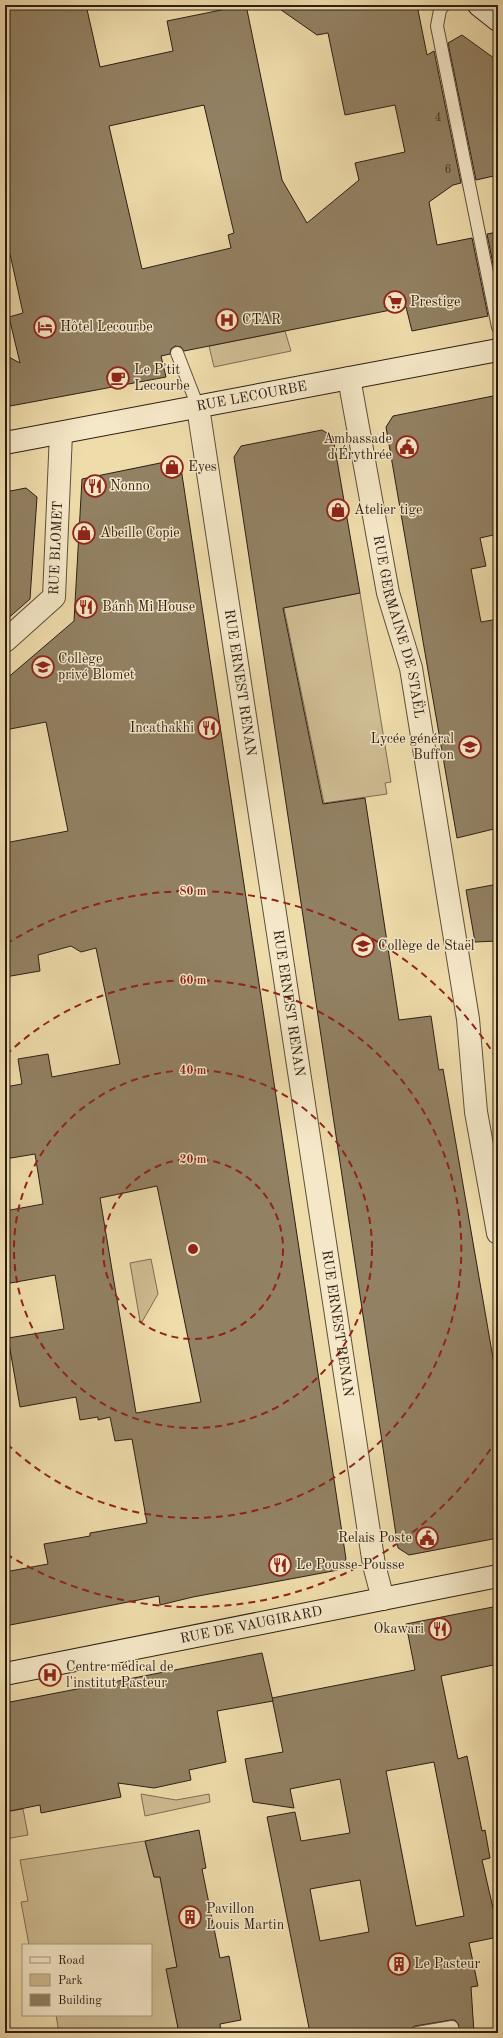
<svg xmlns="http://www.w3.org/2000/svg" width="503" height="2038" font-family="'Old Standard TT',serif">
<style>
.green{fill:#cebc92;stroke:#7e6d54}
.building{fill:#928163;stroke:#2d1e15;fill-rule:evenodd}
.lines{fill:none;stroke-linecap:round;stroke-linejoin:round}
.lane-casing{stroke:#5e4e3a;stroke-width:14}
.street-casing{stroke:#5e4e3a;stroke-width:24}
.secondary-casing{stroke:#2d1e15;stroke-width:24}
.lane{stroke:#f5e8c8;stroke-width:12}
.street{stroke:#f5e8c8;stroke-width:22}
.secondary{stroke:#f5e8c8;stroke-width:22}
.ring{fill:none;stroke:#8f2418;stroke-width:2;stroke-dasharray:7 5}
.labels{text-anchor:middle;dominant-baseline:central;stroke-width:3;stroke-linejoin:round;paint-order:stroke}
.number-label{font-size:12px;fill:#463728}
.poi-label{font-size:14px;fill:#2d1e15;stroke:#f5e8c8;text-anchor:start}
.street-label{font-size:14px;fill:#2d1e15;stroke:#f5e8c8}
.centre{fill:#8f2418;stroke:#f5e8c8;stroke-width:2}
.ring-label{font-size:12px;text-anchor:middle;font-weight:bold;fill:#8f2418;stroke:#f5e8c8;stroke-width:3;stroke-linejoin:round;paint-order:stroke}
</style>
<rect width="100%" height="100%" fill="#efdcab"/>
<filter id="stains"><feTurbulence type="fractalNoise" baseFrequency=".005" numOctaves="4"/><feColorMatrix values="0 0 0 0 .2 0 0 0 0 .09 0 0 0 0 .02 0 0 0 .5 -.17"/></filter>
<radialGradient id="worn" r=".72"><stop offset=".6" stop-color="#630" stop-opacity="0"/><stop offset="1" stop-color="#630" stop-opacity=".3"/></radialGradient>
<g class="green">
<path d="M 285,331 L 291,351 L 214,367 L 209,346 Z"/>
<path d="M 360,593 L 391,782 L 385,783 L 387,794 L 324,803 L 284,608 Z"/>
<path d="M 151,1259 L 158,1294 L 142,1322 L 140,1321 L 130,1263 Z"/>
<path d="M 141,1794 L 176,1800 L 209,1794 L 210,1802 L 145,1816 Z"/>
<path d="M 23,1809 L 28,1835 L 5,1839 L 5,1812 Z"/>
<path d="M 145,1841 L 154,1877 L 160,1877 L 177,1967 L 167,1969 L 179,2032 L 59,2033 L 56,2015 L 151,2015 L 151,1945 L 29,1945 L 21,1902 L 28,1901 L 20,1860 Z"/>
</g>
<g class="building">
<path d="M 5,5 L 86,5 L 100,67 L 173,51 L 167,21 L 246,5 L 282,180 L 307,223 L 359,180 L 355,163 L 405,152 L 395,105 L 345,115 L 328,33 L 317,35 L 274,5 L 417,5 L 427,55 L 434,51 L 461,183 L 453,185 L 429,202 L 437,245 L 472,238 L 488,316 L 412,331 L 406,307 L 184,351 L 181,347 L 175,346 L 171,349 L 170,354 L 161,356 L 166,377 L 5,407 L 5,355 L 20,363 L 9,317 L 23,313 L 10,254 L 5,256 ZM 204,105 L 234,233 L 228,235 L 231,248 L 142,269 L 109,126 Z"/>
<path d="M 462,35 L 498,61 L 498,175 L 476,180 L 448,43 Z"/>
<path d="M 498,232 L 498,289 L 487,234 Z"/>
<path d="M 498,395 L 498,534 L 480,538 L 486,566 L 471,569 L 481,622 L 498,619 L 498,828 L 457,838 L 386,427 L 393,416 Z"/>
<path d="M 322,430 L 333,437 L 360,593 L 283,608 L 323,804 L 365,798 L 399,1020 L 431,1016 L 439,1070 L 443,1069 L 498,1387 L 498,1538 L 409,1555 L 398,1548 L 234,457 L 241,446 Z"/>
<path d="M 170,461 L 181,468 L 346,1559 L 338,1570 L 301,1577 L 193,1597 L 160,1605 L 159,1596 L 5,1626 L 5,1572 L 48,1564 L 44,1544 L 90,1536 L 90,1533 L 147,1523 L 132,1439 L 115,1441 L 110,1417 L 98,1420 L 98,1417 L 80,1420 L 76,1397 L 20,1407 L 8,1338 L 64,1329 L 55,1275 L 5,1284 L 5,1211 L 43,1204 L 35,1154 L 5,1159 L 5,1087 L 22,1084 L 18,1059 L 48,1054 L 52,1077 L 120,1064 L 96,948 L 81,952 L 71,946 L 38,955 L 40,971 L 5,977 L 5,843 L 68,831 L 46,722 L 5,730 L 5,680 L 74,621 L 82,479 ZM 157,1186 L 201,1402 L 136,1413 L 100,1198 Z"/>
<path d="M 26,488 L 37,497 L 30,599 L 5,621 L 5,492 Z"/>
<path d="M 498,884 L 498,941 L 475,942 L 466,890 Z"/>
<path d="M 498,1606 L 498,1664 L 441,1676 L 458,1759 L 467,1756 L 482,1831 L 485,1830 L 490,1858 L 482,1860 L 493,1908 L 498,1908 L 498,1937 L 469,1943 L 478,1986 L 471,1987 L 474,2033 L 456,2033 L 459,2025 L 455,2020 L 451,2020 L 415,2026 L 412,2028 L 410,2033 L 310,2033 L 267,1817 L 295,1812 L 301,1841 L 350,1833 L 340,1779 L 290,1789 L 294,1808 L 253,1802 L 245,1759 L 283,1752 L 272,1698 L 415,1670 L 406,1624 ZM 434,1762 L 464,1916 L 416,1926 L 386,1771 ZM 360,1880 L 369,1932 L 320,1941 L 310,1889 Z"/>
<path d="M 262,1653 L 273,1701 L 217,1711 L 226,1762 L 189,1770 L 191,1780 L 154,1788 L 118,1783 L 121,1797 L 41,1813 L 40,1805 L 5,1812 L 5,1703 Z"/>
<path d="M 199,1830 L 206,1868 L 202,1869 L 220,1958 L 229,1956 L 241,2020 L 220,2024 L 221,2033 L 179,2033 L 166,1969 L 177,1967 L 160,1877 L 154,1877 L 145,1841 Z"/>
</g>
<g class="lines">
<g class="lane-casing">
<g id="lane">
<path d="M 444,5 L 440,10 L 437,26 L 498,327"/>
<path d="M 177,353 L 198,407"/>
<path d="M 417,2033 L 452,2027"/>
</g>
</g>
<g class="street-casing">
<g id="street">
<path id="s1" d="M 349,378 L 388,593 L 411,668 L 468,1019 L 476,1112 L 498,1233"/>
<path id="s2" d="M 198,407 L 374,1565 L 383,1599"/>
<path id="s3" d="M 5,641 L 54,597 L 61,433"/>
</g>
</g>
<g class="secondary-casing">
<g id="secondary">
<path d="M 479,5 L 498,20"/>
<path id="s4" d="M 5,443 L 498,350"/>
<path id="s5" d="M 5,1674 L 498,1576"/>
</g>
</g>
<use href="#lane" class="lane"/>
<use href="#street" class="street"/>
<use href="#secondary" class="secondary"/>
</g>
<g class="ring">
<circle cx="193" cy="1249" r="90"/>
<circle cx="193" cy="1249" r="179"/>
<path d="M6 1055A269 269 0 1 1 6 1443"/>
<path d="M497 1439A358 358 0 0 1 6 1554M6 944A358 358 0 0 1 497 1059"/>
</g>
<defs>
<g id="supermarket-ring" transform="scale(1.15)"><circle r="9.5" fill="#f5e8c8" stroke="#8f2418" stroke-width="1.5"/><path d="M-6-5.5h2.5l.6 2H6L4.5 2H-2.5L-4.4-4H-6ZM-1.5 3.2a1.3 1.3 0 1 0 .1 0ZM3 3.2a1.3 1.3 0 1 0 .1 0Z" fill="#8f2418"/></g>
<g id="hospital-ring" transform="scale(1.15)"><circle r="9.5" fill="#f5e8c8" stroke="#8f2418" stroke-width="1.5"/><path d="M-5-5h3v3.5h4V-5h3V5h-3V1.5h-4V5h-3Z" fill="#8f2418"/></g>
<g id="hotel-ring" transform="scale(1.15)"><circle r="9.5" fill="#f5e8c8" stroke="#8f2418" stroke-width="1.5"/><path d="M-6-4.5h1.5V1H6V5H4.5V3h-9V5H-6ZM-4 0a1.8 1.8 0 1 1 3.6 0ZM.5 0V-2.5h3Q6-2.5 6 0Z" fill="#8f2418"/></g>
<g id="cafe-ring" transform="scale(1.15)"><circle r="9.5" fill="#f5e8c8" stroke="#8f2418" stroke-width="1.5"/><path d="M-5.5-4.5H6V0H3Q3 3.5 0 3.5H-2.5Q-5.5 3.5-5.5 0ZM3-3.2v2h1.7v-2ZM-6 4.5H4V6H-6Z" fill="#8f2418"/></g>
<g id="civic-ring" transform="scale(1.15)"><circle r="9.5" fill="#f5e8c8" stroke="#8f2418" stroke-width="1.5"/><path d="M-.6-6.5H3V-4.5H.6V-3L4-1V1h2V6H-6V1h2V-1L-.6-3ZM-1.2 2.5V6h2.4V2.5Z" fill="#8f2418"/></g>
<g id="shop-ring" transform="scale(1.15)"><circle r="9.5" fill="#f5e8c8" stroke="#8f2418" stroke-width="1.5"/><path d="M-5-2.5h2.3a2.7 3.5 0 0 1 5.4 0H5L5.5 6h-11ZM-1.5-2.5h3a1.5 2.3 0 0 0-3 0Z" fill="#8f2418"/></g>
<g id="restaurant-ring" transform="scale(1.15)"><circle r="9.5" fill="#f5e8c8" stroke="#8f2418" stroke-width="1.5"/><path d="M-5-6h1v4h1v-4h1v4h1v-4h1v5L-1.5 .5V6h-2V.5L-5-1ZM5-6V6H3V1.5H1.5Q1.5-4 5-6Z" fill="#8f2418"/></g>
<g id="school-ring" transform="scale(1.15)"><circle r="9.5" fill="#f5e8c8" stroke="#8f2418" stroke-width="1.5"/><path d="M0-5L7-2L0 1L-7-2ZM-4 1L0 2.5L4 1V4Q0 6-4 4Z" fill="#8f2418"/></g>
<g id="building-ring" transform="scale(1.15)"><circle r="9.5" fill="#f5e8c8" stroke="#8f2418" stroke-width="1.5"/><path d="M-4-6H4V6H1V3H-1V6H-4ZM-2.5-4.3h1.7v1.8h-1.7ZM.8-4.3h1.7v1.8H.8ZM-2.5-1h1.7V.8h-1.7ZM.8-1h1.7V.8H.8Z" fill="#8f2418"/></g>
</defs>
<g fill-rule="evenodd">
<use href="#supermarket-ring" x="395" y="302"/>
<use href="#hospital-ring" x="227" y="320"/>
<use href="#hotel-ring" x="45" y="327"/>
<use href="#cafe-ring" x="118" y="378"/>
<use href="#civic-ring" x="407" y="447"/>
<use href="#shop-ring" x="172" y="467"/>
<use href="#restaurant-ring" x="95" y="486"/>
<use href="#shop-ring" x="338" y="510"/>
<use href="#shop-ring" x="84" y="533"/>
<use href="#restaurant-ring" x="86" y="607"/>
<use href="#school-ring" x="43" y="667"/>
<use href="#restaurant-ring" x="209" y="728"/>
<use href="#school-ring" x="470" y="747"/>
<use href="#school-ring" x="363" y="946"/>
<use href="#civic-ring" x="427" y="1538"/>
<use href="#restaurant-ring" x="280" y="1565"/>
<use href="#restaurant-ring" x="440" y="1629"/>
<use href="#hospital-ring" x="50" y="1675"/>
<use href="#building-ring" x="190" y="1917"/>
<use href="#building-ring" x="399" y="1964"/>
</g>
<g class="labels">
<g class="number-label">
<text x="438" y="118">4</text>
<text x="448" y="170">6</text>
</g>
<g class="poi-label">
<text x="410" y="302">Prestige</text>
<text x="242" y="320">CTAR</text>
<text x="60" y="327">Hôtel Lecourbe</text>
<text x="134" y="370">Le P'tit<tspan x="134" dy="16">Lecourbe</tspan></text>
<text x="392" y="439" text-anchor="end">Ambassade<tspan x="392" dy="16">d'Érythrée</tspan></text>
<text x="188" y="467">Eyes</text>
<text x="110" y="486">Nonno</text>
<text x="354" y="510">Atelier tige</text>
<text x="100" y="533">Abeille Copie</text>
<text x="102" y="607">Bánh Mi House</text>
<text x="58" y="659">Collège<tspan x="58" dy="16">privé Blomet</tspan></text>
<text x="194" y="728" text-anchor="end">Incathakhi</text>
<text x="454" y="739" text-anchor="end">Lycée général<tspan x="454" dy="16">Buffon</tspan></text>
<text x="378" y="946">Collège de Staël</text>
<text x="412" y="1538" text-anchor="end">Relais Poste</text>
<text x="296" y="1565">Le Pousse-Pousse</text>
<text x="424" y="1629" text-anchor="end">Okawari</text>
<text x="66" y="1667">Centre médical de<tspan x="66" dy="16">l'institut Pasteur</tspan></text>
<text x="206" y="1909">Pavillon<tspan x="206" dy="16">Louis Martin</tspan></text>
<text x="414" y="1964">Le Pasteur</text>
</g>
<g class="street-label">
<text stroke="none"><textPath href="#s4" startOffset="251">RUE LECOURBE</textPath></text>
<text stroke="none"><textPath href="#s3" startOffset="115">RUE BLOMET</textPath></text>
<text stroke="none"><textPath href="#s1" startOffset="254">RUE GERMAINE DE STAËL</textPath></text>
<text stroke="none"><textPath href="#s2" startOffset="279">RUE ERNEST RENAN</textPath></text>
<text stroke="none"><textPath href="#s2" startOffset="603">RUE ERNEST RENAN</textPath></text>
<text stroke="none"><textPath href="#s2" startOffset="927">RUE ERNEST RENAN</textPath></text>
<text stroke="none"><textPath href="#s5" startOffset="251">RUE DE VAUGIRARD</textPath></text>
</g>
</g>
<circle cx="193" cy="1249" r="6" class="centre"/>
<g class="ring-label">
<text x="193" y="895">80 m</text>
<text x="193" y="984">60 m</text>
<text x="193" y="1074">40 m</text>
<text x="193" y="1163">20 m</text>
</g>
<rect width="503" height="2038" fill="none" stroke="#efdcab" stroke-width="20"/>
<rect x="6" y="6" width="491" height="2026" fill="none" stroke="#2d1e15" stroke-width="2"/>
<rect x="10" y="10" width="483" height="2018" fill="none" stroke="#2d1e15"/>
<rect x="22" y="1944" width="130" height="72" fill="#f5e8c8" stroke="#a59780"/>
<rect x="30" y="1957" width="20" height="6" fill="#f5e8c8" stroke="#a59780"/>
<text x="58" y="1964" font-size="12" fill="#2d1e15">Road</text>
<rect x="30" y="1974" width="20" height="12" fill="#cebc92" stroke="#a59780"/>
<text x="58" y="1984" font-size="12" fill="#2d1e15">Park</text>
<rect x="30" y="1994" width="20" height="12" fill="#928163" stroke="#a59780"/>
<text x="58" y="2004" font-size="12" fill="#2d1e15">Building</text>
<rect width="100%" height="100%" filter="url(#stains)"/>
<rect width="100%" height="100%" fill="url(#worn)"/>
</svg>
